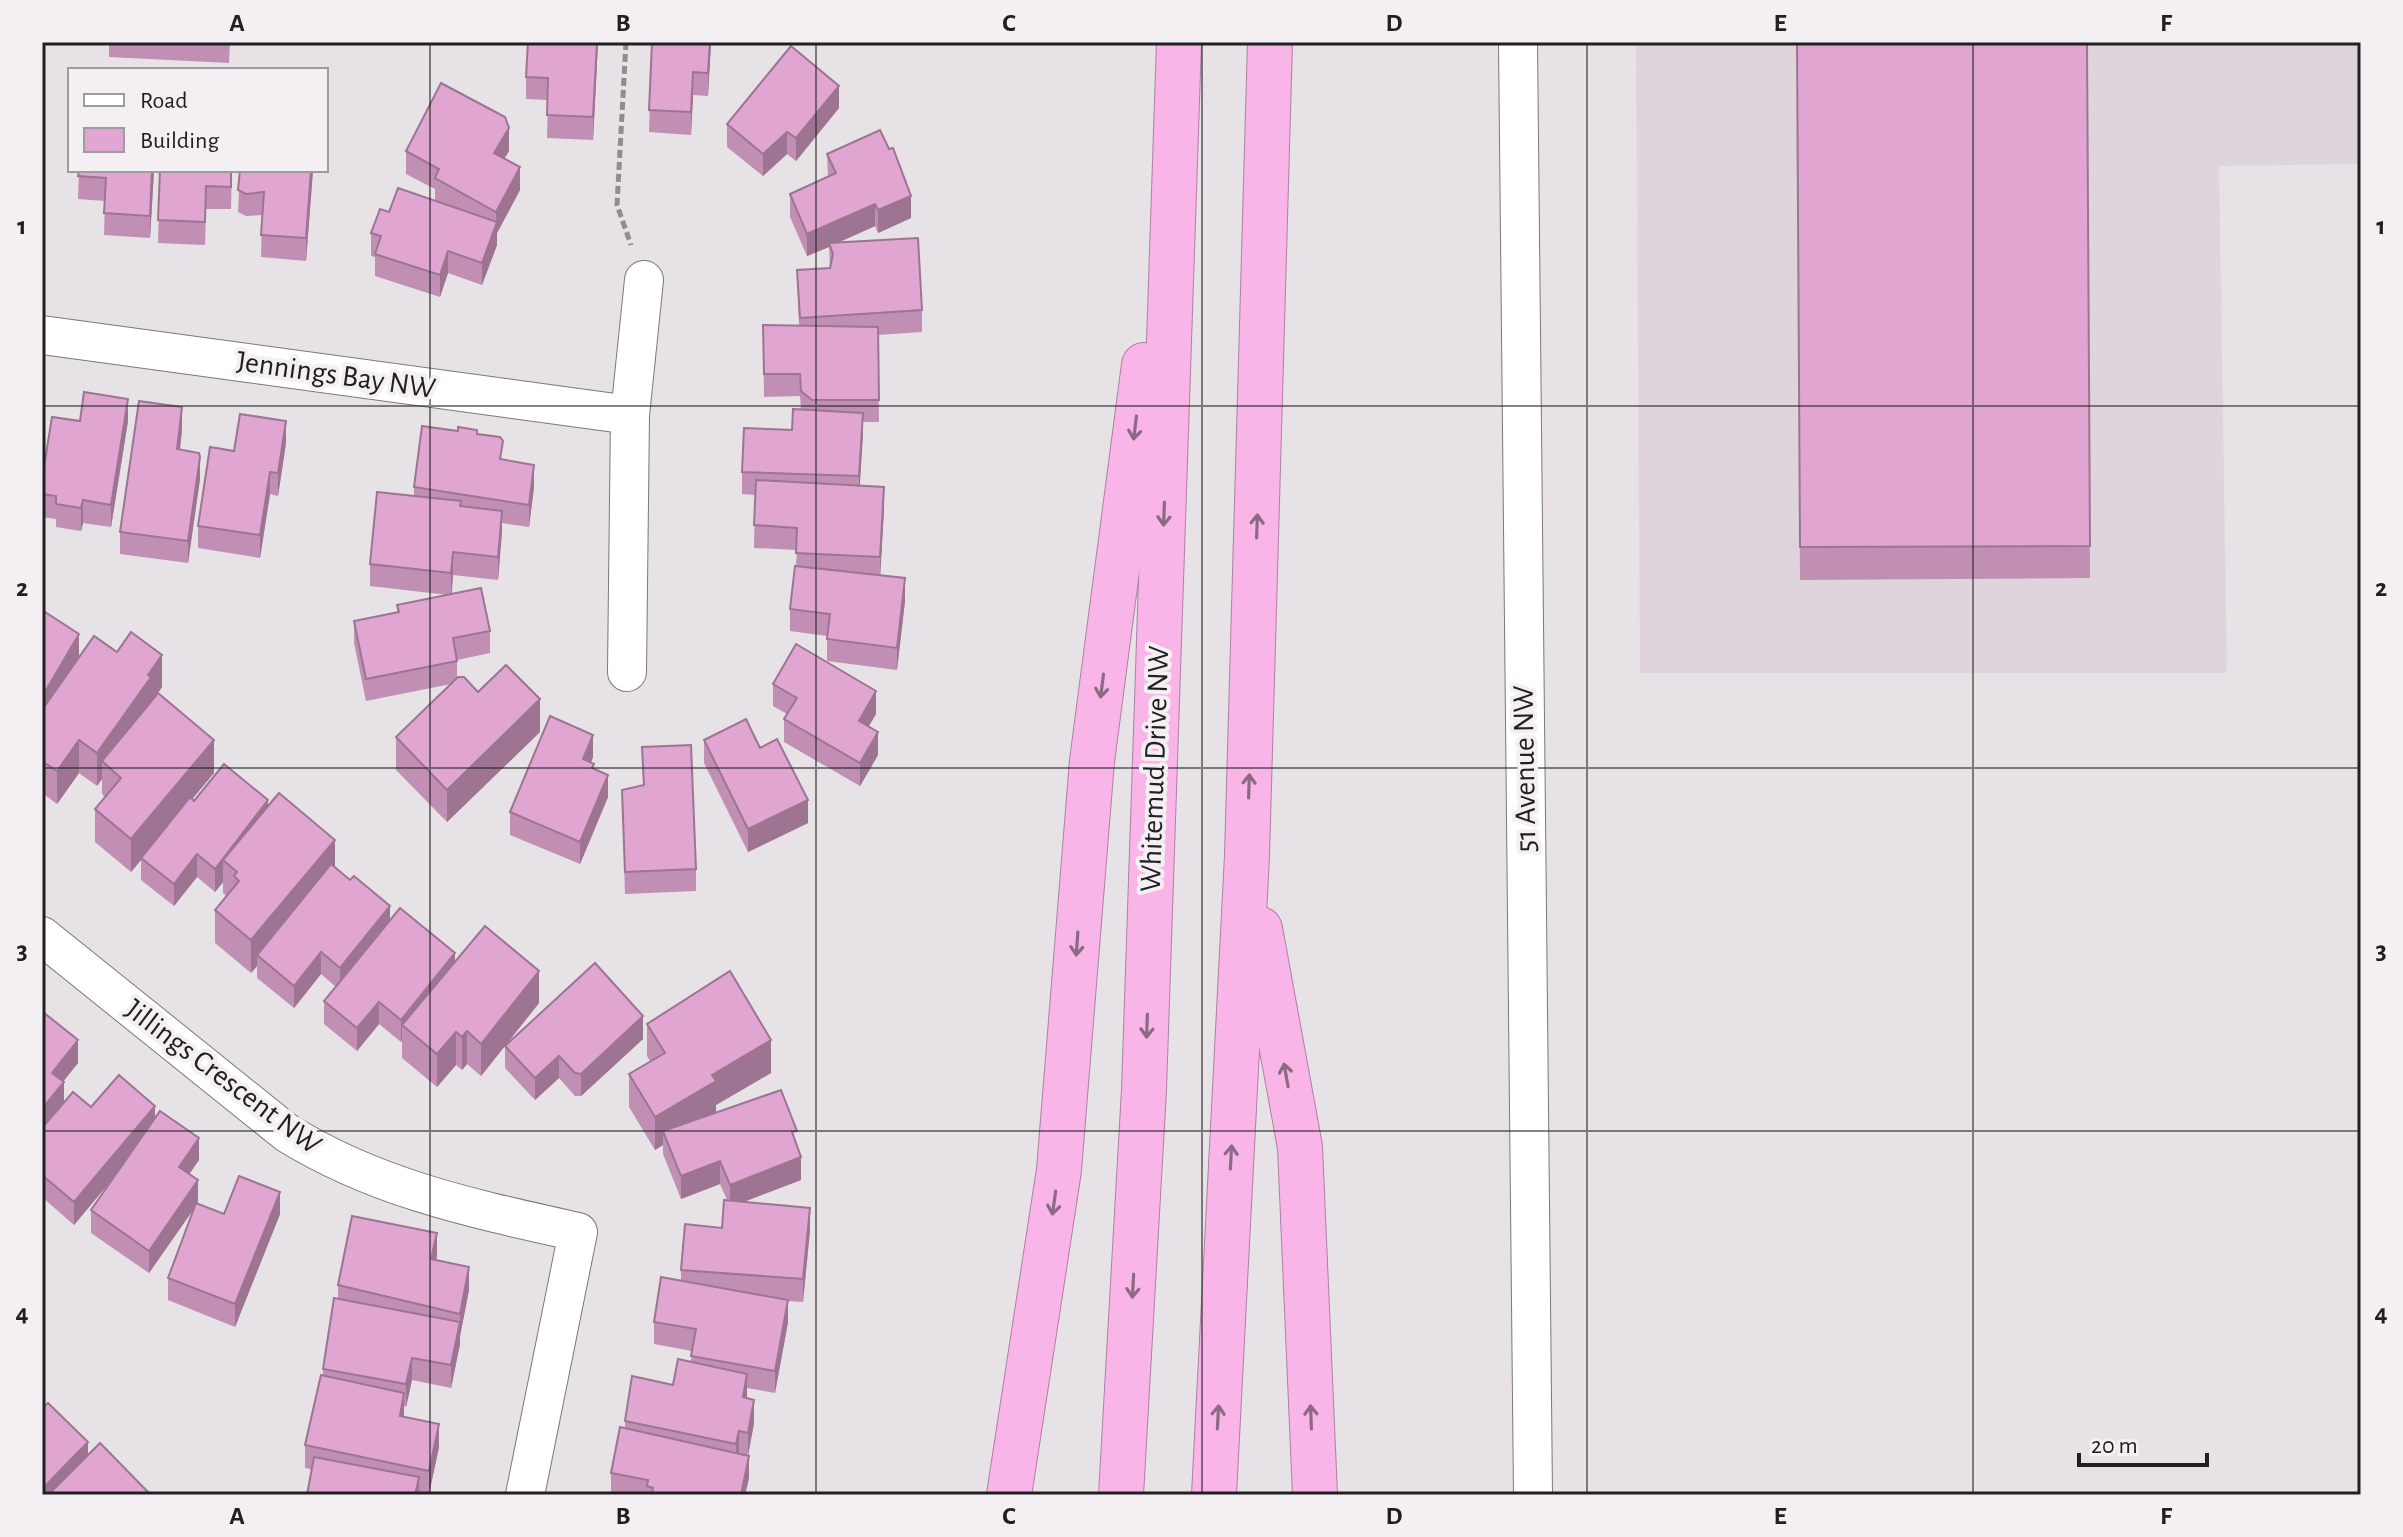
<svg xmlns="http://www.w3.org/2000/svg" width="2403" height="1537" font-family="'Alegreya Sans',sans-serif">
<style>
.built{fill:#dfd4dc}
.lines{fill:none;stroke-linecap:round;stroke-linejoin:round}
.street-casing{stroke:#7b787a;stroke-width:40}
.highway-casing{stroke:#ad81a2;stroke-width:46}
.path{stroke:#8f8d8f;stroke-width:5;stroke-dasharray:8 4;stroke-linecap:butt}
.street{stroke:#fff;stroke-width:38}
.highway{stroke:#f9b5e7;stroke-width:44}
.wall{fill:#c18fb4}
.shaded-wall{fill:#9d7492}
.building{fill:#e0a6d1;stroke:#9d7492;stroke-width:2}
.oneway{stroke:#8d6a84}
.grid{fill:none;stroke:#212021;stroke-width:2;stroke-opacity:0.55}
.labels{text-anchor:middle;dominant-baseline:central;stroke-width:8;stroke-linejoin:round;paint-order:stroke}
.street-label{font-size:30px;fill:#212021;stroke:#f3eff2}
.neatline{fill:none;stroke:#212021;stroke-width:3}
.grid-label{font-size:26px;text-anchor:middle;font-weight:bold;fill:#212021}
</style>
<rect width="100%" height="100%" fill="#e6e2e5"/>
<path class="built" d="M 1636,42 L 2361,42 L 2361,164 L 2219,166 L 2227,673 L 1640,673 Z"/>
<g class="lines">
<g class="street-casing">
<g id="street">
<path d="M 1518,42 L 1533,1495"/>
<path d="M 42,335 L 630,415"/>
<path d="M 627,672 L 630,415 L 644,280"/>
<path d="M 42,936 L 287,1133 C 377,1189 475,1209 578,1232 L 525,1495"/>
</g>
</g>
<g class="highway-casing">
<g id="highway">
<path d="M 1260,929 L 1300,1147 L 1315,1495"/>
<path d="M 1009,1495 L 1059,1170 L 1092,761 L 1144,365"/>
<path d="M 1121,1495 L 1144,1090 L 1179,42"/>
<path d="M 1214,1495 L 1247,856 L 1270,42"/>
</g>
</g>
<path class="path" d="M 626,42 L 617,205 L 631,245"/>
<use href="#street" class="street"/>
<use href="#highway" class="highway"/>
</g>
<g class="wall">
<path d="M 109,42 L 230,42 L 229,63 L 109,57 Z"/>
<path d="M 598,42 L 593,140 L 547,138 L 548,100 L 526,99 L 526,77 Z"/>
<path d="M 652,42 L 711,42 L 708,96 L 693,95 L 691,135 L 649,132 Z"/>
<path d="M 1797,42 L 2087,42 L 2090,578 L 1800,580 Z"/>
<path d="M 839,108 L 796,161 L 787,154 L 763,176 L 727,147 L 727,124 Z"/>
<path d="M 406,151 L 509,151 L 504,159 L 520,190 L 497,233 L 497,245 L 482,285 L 448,273 L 440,297 L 375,276 L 375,257 L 371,256 L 371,233 L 389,212 L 435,200 L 435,189 L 406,174 Z"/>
<path d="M 827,154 L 911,218 L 878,233 L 875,226 L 838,243 L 922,310 L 922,332 L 878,335 L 879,422 L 863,422 L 859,485 L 884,509 L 880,575 L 905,601 L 897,670 L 827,661 L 827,636 L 790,631 L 790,609 L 796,566 L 797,550 L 754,548 L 755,495 L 742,494 L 742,472 L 792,430 L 801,410 L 800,396 L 764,397 L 763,325 L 799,326 L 797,270 L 830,268 L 829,247 L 807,256 L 790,217 L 790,194 L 828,177 Z"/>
<path d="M 79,170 L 154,170 L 150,238 L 104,235 L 105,201 L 78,199 Z"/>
<path d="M 160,170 L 232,170 L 231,209 L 206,209 L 205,245 L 158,243 Z"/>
<path d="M 240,170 L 313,170 L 306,261 L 261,257 L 262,215 L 246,216 L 238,212 Z"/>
<path d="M 80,421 L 128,421 L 111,527 L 83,523 L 81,531 L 56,527 L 56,519 L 42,517 L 42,479 Z"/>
<path d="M 182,430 L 180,450 L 200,479 L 188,563 L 120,554 L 120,532 Z"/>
<path d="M 477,434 L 503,460 L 534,487 L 529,527 L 502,523 L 498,580 L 453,575 L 452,594 L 490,631 L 490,653 L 457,660 L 457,679 L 540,732 L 447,822 L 396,770 L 396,737 L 451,684 L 366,701 L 354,643 L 354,621 L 397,612 L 397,605 L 448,595 L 370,586 L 370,564 L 414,496 L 414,487 Z"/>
<path d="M 286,443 L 278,496 L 270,494 L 260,558 L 198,548 L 198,526 L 234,451 Z"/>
<path d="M 42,610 L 79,656 L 162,687 L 155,697 L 214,773 L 192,799 L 194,801 L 268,806 L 390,921 L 455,961 L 539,1003 L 506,1045 L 643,1039 L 581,1096 L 575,1096 L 559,1078 L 535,1100 L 505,1068 L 505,1046 L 481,1076 L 467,1064 L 462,1070 L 456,1065 L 437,1087 L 402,1058 L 402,1040 L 401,1042 L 379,1024 L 357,1051 L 324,1024 L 324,1001 L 336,987 L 321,974 L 294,1008 L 257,978 L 257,966 L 251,973 L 215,943 L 215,910 L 226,896 L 223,893 L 223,882 L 215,892 L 197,877 L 174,906 L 141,880 L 141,860 L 131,872 L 95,842 L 95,809 L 105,797 L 102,794 L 102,779 L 97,786 L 79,773 L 57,804 L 42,793 Z"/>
<path d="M 773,684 L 876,714 L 868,727 L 878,755 L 860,786 L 784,742 L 784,719 L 787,714 L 773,706 Z"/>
<path d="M 704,740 L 760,748 L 808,823 L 748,852 L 704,763 Z"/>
<path d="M 642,747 L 696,869 L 696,891 L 625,894 L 622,790 L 643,786 Z"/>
<path d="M 593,757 L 591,763 L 608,797 L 580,864 L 510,835 L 510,812 Z"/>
<path d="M 42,1013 L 78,1063 L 63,1082 L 64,1103 L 155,1117 L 199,1160 L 189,1174 L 197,1204 L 224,1214 L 280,1214 L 235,1327 L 168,1300 L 168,1278 L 194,1208 L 149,1273 L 91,1233 L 91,1210 L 115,1176 L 74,1225 L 42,1197 Z"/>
<path d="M 647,1024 L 771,1073 L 716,1105 L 716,1113 L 797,1144 L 801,1180 L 744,1202 L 810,1230 L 803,1302 L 788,1301 L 788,1322 L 775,1393 L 747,1388 L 747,1398 L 754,1423 L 748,1455 L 749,1478 L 745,1495 L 611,1495 L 611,1473 L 625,1428 L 625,1421 L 673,1385 L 691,1362 L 692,1351 L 654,1344 L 654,1322 L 681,1280 L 681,1270 L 722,1228 L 727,1200 L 720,1184 L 681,1199 L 663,1154 L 663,1145 L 655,1150 L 629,1107 L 629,1074 L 650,1061 L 647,1056 Z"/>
<path d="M 437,1256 L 436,1260 L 469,1290 L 460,1336 L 460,1344 L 451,1388 L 412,1380 L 406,1407 L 404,1406 L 404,1417 L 439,1447 L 429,1494 L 419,1492 L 419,1495 L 305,1468 L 305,1445 L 323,1375 L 323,1369 L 338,1299 L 338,1285 Z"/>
</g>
<g class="shaded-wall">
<path d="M 597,42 L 598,42 L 593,140 L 593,117 Z"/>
<path d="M 710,42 L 711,42 L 708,96 L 708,73 Z"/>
<path d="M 693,72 L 693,95 L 691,135 L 691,112 Z"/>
<path d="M 839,86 L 839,108 L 796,161 L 796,138 Z"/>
<path d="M 509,128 L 509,151 L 494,176 L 494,153 Z"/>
<path d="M 787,132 L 787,154 L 763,176 L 763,154 Z"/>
<path d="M 520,167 L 520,190 L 497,233 L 497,245 L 482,285 L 482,263 L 496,225 L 496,212 Z"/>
<path d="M 152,170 L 154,170 L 150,238 L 150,216 Z"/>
<path d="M 311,170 L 313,170 L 306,261 L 306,238 Z"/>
<path d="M 911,196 L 911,218 L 878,233 L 878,210 Z"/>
<path d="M 875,204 L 875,226 L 830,246 L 829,243 L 829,247 L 807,256 L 807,234 Z"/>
<path d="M 448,251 L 448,273 L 440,297 L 440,275 Z"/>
<path d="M 128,399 L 128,421 L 111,527 L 111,505 Z"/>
<path d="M 182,407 L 182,430 L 177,472 L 177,449 Z"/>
<path d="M 863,413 L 863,435 L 859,499 L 859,476 Z"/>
<path d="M 286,421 L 286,443 L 278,496 L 278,473 Z"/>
<path d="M 200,457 L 200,479 L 188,563 L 188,541 Z"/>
<path d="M 534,465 L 534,487 L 529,527 L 529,505 Z"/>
<path d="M 270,472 L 270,494 L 260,558 L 260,535 Z"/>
<path d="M 884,487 L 884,509 L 880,580 L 880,557 Z"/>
<path d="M 83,500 L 83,523 L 81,531 L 81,508 Z"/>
<path d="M 502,511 L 502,533 L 498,580 L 498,557 Z"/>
<path d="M 453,552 L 453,575 L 451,595 L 451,573 Z"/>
<path d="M 905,578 L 905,601 L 897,670 L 897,648 Z"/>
<path d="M 79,634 L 79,656 L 42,719 L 42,697 Z"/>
<path d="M 162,655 L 162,687 L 151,703 L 102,761 L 102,779 L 97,786 L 97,753 Z"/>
<path d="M 876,691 L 876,714 L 859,743 L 859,721 Z"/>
<path d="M 540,699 L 540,732 L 447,822 L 447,790 Z"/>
<path d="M 878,732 L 878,755 L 860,786 L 860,763 Z"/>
<path d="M 593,735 L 593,757 L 583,782 L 583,759 Z"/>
<path d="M 79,740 L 79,773 L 57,804 L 57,771 Z"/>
<path d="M 214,740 L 214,773 L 142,859 L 141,858 L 141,860 L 131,872 L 131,839 Z"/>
<path d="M 608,775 L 608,797 L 580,864 L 580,842 Z"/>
<path d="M 268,800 L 268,822 L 223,860 L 223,882 L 215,892 L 215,869 Z"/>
<path d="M 808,800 L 808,823 L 748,852 L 748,829 Z"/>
<path d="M 335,840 L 335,873 L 257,955 L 257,966 L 251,973 L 251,940 Z"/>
<path d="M 197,854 L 197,877 L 174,906 L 174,884 Z"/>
<path d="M 390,906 L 390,929 L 340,990 L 340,968 Z"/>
<path d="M 321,952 L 321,974 L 294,1008 L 294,986 Z"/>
<path d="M 455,953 L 455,976 L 402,1025 L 402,1040 L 401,1042 L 401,1020 Z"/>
<path d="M 539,971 L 539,1003 L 481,1076 L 481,1044 Z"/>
<path d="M 379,1002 L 379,1024 L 357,1051 L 357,1028 Z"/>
<path d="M 643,1016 L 643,1039 L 581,1096 L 581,1074 Z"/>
<path d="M 467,1031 L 467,1064 L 462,1070 L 462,1037 Z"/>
<path d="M 456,1032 L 456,1065 L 437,1087 L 437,1054 Z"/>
<path d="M 78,1040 L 78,1063 L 52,1095 L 52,1073 Z"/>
<path d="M 771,1040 L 771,1073 L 716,1105 L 716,1114 L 663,1131 L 663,1145 L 655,1150 L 655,1117 L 712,1075 Z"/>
<path d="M 559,1056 L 559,1078 L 535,1100 L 535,1078 Z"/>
<path d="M 64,1082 L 64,1105 L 42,1131 L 42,1109 Z"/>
<path d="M 155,1106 L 155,1128 L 74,1225 L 74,1202 Z"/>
<path d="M 199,1138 L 199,1160 L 179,1189 L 179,1167 Z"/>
<path d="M 801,1157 L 801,1180 L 730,1207 L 730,1185 Z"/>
<path d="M 720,1161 L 720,1184 L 681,1199 L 681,1176 Z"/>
<path d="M 198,1180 L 198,1203 L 149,1273 L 149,1251 Z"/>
<path d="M 280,1192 L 280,1214 L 235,1327 L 235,1304 Z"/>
<path d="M 810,1208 L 810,1230 L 803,1302 L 803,1279 Z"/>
<path d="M 437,1233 L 437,1256 L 431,1282 L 431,1259 Z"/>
<path d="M 469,1267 L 469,1290 L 460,1336 L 460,1314 Z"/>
<path d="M 788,1300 L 788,1322 L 775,1393 L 775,1371 Z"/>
<path d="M 460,1322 L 460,1344 L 451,1388 L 451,1365 Z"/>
<path d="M 412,1358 L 412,1380 L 406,1407 L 406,1384 Z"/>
<path d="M 747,1374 L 747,1396 L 743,1420 L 743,1397 Z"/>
<path d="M 404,1393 L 404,1416 L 400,1439 L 400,1416 Z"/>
<path d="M 754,1400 L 754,1423 L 748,1456 L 748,1433 Z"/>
<path d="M 439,1424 L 439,1447 L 429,1494 L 429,1471 Z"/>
<path d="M 739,1431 L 739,1454 L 736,1466 L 736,1444 Z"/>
<path d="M 88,1442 L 88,1465 L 58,1495 L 42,1495 L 42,1489 Z"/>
<path d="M 749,1456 L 749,1478 L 745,1495 L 741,1495 Z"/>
<path d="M 419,1477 L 419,1495 L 415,1495 Z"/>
</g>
<g class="building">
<path d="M 528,42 L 597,42 L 593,117 L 547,115 L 548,78 L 526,77 Z"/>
<path d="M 652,42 L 710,42 L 708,73 L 693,72 L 691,112 L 649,110 Z"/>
<path d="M 1797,42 L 2087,42 L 2090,546 L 1800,547 Z"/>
<path d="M 791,46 L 839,86 L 796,138 L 787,132 L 763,154 L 727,124 Z"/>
<path d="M 441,83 L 505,117 L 509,128 L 494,153 L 520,167 L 496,212 L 435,178 L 439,169 L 406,151 Z"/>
<path d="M 880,130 L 889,149 L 893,148 L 911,196 L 878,210 L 875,204 L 807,234 L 790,194 L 836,173 L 827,154 Z"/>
<path d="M 79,170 L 152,170 L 150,216 L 104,213 L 106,178 L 78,176 Z"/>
<path d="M 160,170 L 231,170 L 231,187 L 206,186 L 205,222 L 158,220 Z"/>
<path d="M 240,170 L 311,170 L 306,238 L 261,235 L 264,192 L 246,194 L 238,190 Z"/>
<path d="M 398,188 L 497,222 L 482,263 L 448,251 L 440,275 L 375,254 L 381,236 L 371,233 L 380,209 L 389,212 Z"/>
<path d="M 918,238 L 922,310 L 800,318 L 797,270 L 830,268 L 833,254 L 829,243 Z"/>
<path d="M 763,325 L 878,327 L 879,400 L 812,400 L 801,391 L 800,374 L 764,374 Z"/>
<path d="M 84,392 L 128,399 L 111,505 L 83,500 L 81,508 L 56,504 L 56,496 L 42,494 L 42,479 L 52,417 L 80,421 Z"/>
<path d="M 139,401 L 182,407 L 177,449 L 199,453 L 200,457 L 188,541 L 120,532 Z"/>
<path d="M 793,409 L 863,413 L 859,476 L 742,472 L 744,428 L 792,430 Z"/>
<path d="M 240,414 L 286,421 L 278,473 L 270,472 L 260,535 L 198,526 L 210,447 L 234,451 Z"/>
<path d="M 422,426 L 458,431 L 458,427 L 477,430 L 477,434 L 500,437 L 503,441 L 500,459 L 534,465 L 529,505 L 414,487 Z"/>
<path d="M 756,480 L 884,487 L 880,557 L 796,553 L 797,528 L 754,525 Z"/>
<path d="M 377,492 L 461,501 L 460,506 L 502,511 L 498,557 L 453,552 L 451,573 L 370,564 Z"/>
<path d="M 795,566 L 905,578 L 897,648 L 827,639 L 830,614 L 790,609 Z"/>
<path d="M 481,588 L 490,631 L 453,638 L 457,661 L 366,679 L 354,621 L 399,612 L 397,605 Z"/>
<path d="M 42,610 L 79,634 L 42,697 Z"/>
<path d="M 131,632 L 162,655 L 148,675 L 151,677 L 97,753 L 79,740 L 57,771 L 42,761 L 42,710 L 94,636 L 117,652 Z"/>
<path d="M 796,644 L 876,691 L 859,721 L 878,732 L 860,763 L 784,719 L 797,698 L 773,684 Z"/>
<path d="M 506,665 L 540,699 L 447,790 L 396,737 L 458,677 L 464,677 L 478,692 Z"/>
<path d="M 158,693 L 214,740 L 131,839 L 95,809 L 121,778 L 102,761 Z"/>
<path d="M 550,716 L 593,735 L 583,759 L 594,764 L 592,768 L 608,775 L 580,842 L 510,812 Z"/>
<path d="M 746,719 L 760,748 L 777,739 L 808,800 L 748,829 L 704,740 Z"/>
<path d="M 691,745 L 696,869 L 625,872 L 622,790 L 644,785 L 642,747 Z"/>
<path d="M 224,764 L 268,800 L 215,869 L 197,854 L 174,884 L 141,858 L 190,797 L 194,801 Z"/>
<path d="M 279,793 L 335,840 L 251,940 L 215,910 L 239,881 L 234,876 L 237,872 L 223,860 Z"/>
<path d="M 331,864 L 350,880 L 354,876 L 390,906 L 340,968 L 321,952 L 294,986 L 257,955 Z"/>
<path d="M 400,908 L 455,953 L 401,1020 L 379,1002 L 357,1028 L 324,1001 Z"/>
<path d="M 485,926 L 539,971 L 481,1044 L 467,1031 L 462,1037 L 456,1032 L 437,1054 L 402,1025 Z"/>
<path d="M 595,963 L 643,1016 L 581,1074 L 575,1073 L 559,1056 L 535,1078 L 505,1046 Z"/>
<path d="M 730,971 L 771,1040 L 712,1075 L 716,1081 L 655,1117 L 629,1074 L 665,1053 L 647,1024 Z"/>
<path d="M 43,1012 L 78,1040 L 52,1073 L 64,1082 L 42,1109 L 42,1013 Z"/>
<path d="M 119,1075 L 155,1106 L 74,1202 L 42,1175 L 42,1128 L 73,1092 L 91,1107 Z"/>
<path d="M 781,1090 L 797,1131 L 792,1132 L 801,1157 L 730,1185 L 720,1161 L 681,1176 L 663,1131 Z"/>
<path d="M 160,1111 L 199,1138 L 179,1167 L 198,1180 L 149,1251 L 91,1210 Z"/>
<path d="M 239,1176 L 280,1192 L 235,1304 L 168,1278 L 196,1203 L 224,1214 Z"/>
<path d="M 724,1200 L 810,1208 L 803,1279 L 681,1270 L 685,1224 L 722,1228 Z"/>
<path d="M 352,1216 L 437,1233 L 431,1259 L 469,1267 L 460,1314 L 338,1285 Z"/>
<path d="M 661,1277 L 788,1300 L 775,1371 L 691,1356 L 696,1329 L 654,1322 Z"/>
<path d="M 334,1298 L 460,1322 L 451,1365 L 412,1358 L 406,1384 L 323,1369 Z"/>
<path d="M 678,1359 L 747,1374 L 743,1397 L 754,1400 L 748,1433 L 739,1431 L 736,1444 L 625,1421 L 632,1376 L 673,1385 Z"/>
<path d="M 321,1375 L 404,1393 L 400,1416 L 439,1424 L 429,1471 L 305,1445 Z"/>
<path d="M 48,1403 L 88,1442 L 42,1489 L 42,1408 Z"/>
<path d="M 620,1427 L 749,1456 L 741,1495 L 652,1495 L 653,1488 L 647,1486 L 648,1480 L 611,1473 Z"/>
<path d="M 100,1443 L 149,1493 L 147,1495 L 48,1495 Z"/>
<path d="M 314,1457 L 419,1477 L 415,1495 L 307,1495 Z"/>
</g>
<defs><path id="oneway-shaft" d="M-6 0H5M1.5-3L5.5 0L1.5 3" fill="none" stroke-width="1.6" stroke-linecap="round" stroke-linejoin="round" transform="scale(2)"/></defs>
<g class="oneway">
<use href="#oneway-shaft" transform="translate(1135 428) rotate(97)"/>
<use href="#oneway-shaft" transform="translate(1164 514) rotate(92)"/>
<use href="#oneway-shaft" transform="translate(1257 526) rotate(-88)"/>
<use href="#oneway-shaft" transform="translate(1102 686) rotate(97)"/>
<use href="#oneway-shaft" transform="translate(1249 786) rotate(-88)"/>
<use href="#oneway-shaft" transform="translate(1077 944) rotate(94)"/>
<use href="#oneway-shaft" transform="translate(1147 1026) rotate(92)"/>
<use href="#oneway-shaft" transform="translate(1286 1075) rotate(-100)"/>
<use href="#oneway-shaft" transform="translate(1231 1157) rotate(-87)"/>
<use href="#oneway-shaft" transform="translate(1054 1203) rotate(98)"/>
<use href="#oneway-shaft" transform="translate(1133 1286) rotate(93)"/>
<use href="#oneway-shaft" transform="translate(1218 1417) rotate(-87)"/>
<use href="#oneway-shaft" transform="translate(1311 1417) rotate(-92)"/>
</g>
<path class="grid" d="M 430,42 L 430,1495M 816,42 L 816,1495M 1202,42 L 1202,1495M 1587,42 L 1587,1495M 1973,42 L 1973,1495M 42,406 L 2361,406M 42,768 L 2361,768M 42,1131 L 2361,1131"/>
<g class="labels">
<g class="street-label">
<text transform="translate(336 375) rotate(8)">Jennings Bay NW</text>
<text transform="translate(1155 769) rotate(-88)">Whitemud Drive NW</text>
<text transform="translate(1525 769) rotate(-91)">51 Avenue NW</text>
<text transform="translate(223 1077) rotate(37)">Jillings Crescent NW</text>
</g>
</g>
<rect width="2403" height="1537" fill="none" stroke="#f3eff2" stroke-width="88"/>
<rect x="68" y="68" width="260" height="104" fill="#f3eff2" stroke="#9f9c9e" stroke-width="2"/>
<rect x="84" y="94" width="40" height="12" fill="#ffffff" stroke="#9f9c9e" stroke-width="2"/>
<text x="140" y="108" font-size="24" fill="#212021">Road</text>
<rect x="84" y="128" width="40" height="24" fill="#e0a6d1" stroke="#9f9c9e" stroke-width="2"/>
<text x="140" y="148" font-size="24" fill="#212021">Building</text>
<path d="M2079 1453v12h128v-12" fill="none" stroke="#212021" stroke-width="4"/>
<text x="2091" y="1453" font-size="24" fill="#212021" stroke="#f3eff2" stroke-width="6" paint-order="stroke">20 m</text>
<rect x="44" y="44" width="2315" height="1449" class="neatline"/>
<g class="grid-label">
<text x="237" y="31">A</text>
<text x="623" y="31">B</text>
<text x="1009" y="31">C</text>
<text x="1394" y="31">D</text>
<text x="1780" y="31">E</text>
<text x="2166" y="31">F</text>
<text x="22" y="234">1</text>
<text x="2381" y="234">1</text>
<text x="22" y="596">2</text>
<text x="2381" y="596">2</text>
<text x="22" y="959">3</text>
<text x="2381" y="959">3</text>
<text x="22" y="1321">4</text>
<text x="2381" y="1321">4</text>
<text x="237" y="1524">A</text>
<text x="623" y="1524">B</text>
<text x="1009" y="1524">C</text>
<text x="1394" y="1524">D</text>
<text x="1780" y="1524">E</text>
<text x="2166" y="1524">F</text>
</g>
</svg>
